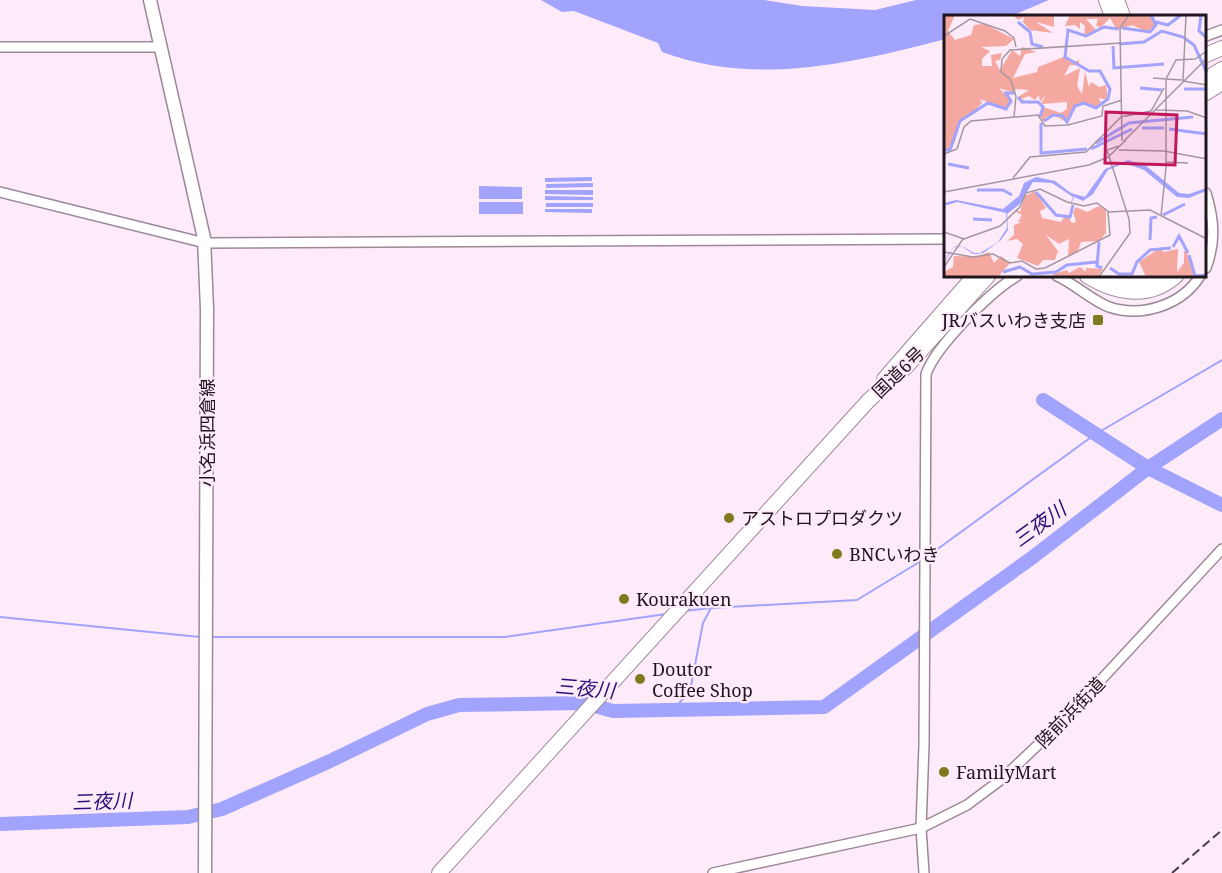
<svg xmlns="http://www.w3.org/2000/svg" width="1222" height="873" font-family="'Noto Serif','Noto Sans JP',serif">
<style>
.water{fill:#a1a3fc}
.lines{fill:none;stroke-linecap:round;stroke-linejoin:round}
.stream{stroke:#a1a3fc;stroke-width:2}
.river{stroke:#a1a3fc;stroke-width:14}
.minor-casing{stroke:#9e8898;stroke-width:12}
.major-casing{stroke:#9e8898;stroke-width:15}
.highway-casing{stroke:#9e8898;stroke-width:16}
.minor{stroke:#fff;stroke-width:9}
.major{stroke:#fff;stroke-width:12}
.highway{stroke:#fff;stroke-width:14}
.rail{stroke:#493f47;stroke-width:2;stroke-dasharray:9 4.5;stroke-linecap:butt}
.poi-dot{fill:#80791e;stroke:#feebfa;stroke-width:2}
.labels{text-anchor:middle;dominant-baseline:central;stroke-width:4.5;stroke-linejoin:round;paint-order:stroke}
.poi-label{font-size:18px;fill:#1e161c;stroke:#feebfa;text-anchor:start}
.street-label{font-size:18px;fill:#1e161c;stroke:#feebfa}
.water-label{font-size:20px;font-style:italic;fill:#281076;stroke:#feebfa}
.inset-river{fill:none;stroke:#a1a3fc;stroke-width:3}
.inset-road{fill:none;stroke:#a496a1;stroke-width:1.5}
.view{fill:#c2185b;fill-opacity:0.15;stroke:#c2185b;stroke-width:3}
.inset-edge{fill:none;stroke:#1e161c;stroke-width:3}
</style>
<rect width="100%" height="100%" fill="#feebfa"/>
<g class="water">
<path d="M 541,0 L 764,0 L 802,6 L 875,10 L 916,0 L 1049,0 L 1011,16 L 946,16 L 946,39 C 852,63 756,87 662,52 L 658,43 L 574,11 L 562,12 Z"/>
<path d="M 592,177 L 592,181 L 545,182 L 545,178 Z"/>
<path d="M 593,183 L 593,187 L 546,188 L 546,184 Z"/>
<path d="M 479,186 L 522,187 L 522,199 L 479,199 Z"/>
<path d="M 545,190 L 593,190 L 593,195 L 545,194 Z"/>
<path d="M 545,196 L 593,197 L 593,200 L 545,200 Z"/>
<rect x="479" y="202" width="44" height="12"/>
<rect x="546" y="203" width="47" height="4"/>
<path d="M 545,209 L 592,209 L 592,213 L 545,212 Z"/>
</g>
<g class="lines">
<g class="stream">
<path d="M 928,556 L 1094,435 L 1222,360"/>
<path d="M 684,611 L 711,608"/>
<path d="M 0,617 L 200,637"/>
<path d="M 209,637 L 505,637 L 666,614"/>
<path d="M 675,708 L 690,691 L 703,623 L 711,608 L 857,600 L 921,561"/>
</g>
<g class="river">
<path d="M 1043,400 L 1148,468 L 1222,505"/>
<path d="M 0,824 L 188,817 L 222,809 L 328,762 L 427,714 L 459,705 L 584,703 L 613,711 L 824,707 L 1033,557 L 1148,468 L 1222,419"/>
</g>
<g class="minor-casing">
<g id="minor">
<path d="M 1206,36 L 1222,30"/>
<path d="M 0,47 L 159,47"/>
<path d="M 0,192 L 205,243 L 946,239"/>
<path d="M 1206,193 C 1214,220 1216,241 1206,268"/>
<path d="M 1057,276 C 1075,284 1091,300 1109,307 C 1142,318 1182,305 1200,276"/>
<path d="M 713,873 L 921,828 L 967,805 L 1002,779 L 1063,721 L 1222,549"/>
<path d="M 924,873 L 921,828 L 924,745 L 926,374 C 936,346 991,291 1017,276"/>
</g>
</g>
<g class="major-casing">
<path id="major" d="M 150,0 L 204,238 L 207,309 L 205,873"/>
</g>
<g class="highway-casing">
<g id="highway">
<path d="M 1106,0 L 1112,16"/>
<path d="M 1117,0 L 1123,16"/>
<path d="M 1206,55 L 1222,48"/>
<path d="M 1206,79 L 1222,69"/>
<path d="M 1206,93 L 1222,83"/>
<path d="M 1087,276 C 1116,294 1149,300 1176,276"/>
<path d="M 1112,278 L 1134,283 L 1161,276"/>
<path d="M 884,379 L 974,276"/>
<path d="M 439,873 L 869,400 L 908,365 L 988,276"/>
</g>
</g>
<use href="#minor" class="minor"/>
<use href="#major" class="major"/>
<use href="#highway" class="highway"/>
<path class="rail" d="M 1172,873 L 1222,830"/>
</g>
<g class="poi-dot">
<rect x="1092" y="314" width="12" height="12" rx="3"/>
<circle cx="729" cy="518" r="6"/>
<circle cx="837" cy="554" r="6"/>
<circle cx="624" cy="599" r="6"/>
<circle cx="640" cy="679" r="6"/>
<circle cx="944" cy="772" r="6"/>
</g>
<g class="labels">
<g class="poi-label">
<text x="1086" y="320" text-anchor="end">JRバスいわき支店</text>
<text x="741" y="518">アストロプロダクツ</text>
<text x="849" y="554">BNCいわき</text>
<text x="636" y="599">Kourakuen</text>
<text x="652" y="669">Doutor<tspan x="652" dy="21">Coffee Shop</tspan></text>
<text x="956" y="772">FamilyMart</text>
</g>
<g class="street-label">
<text transform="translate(898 372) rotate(-44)">国道6号</text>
<text transform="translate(207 433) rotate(-90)">小名浜四倉線</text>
<text transform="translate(1070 712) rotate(-46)">陸前浜街道</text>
</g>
<g class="water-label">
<text transform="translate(1039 524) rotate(-36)">三夜川</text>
<text transform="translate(585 688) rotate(5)">三夜川</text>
<text transform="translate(102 801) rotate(-2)">三夜川</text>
</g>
</g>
<g transform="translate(944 15)">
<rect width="262" height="262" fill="#feebfa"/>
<path d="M 0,0 L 11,0 L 4,16 L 11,25 L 27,20 L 30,10 L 41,9 L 70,24 L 62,31 L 37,32 L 46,36 L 38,44 L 38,51 L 48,51 L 47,40 L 58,38 L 56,45 L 51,46 L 56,55 L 68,35 L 76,41 L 78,32 L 92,37 L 81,39 L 69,63 L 93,57 L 94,52 L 120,42 L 129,47 L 135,45 L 135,50 L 126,50 L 120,61 L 136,53 L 133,71 L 138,79 L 141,57 L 145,72 L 147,67 L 155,72 L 162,70 L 164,85 L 154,83 L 157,87 L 152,92 L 142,88 L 132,92 L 123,108 L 111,100 L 102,102 L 99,107 L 96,100 L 99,92 L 117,98 L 123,94 L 123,87 L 97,89 L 102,79 L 96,87 L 95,80 L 91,85 L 85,81 L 77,84 L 89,89 L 78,87 L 74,82 L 85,75 L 72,74 L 70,78 L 55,73 L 70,88 L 66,86 L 62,94 L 36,84 L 38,88 L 31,96 L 15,107 L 11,127 L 6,135 L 1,136 ZM 69,0 L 110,0 L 110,12 L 92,7 L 109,18 L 86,15 L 79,7 L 80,2 L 74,5 ZM 126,0 L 207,0 L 211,11 L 203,17 L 188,10 L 173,15 L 166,3 L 156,13 L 152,10 L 154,4 L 142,4 L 153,16 L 140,20 L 141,11 L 136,7 L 136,14 L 131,10 L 121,11 ZM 91,176 L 102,193 L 96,196 L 98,203 L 117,207 L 122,199 L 128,208 L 132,207 L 129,197 L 132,192 L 143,197 L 155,191 L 162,195 L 162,218 L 155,226 L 137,227 L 134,236 L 124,241 L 125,224 L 115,229 L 102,220 L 114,236 L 111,245 L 99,245 L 94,251 L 73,243 L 79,229 L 73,224 L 63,226 L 70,220 L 70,210 L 78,207 L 74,207 L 78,200 L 72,197 L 73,195 L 76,197 L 81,181 ZM 217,232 L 219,237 L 234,234 L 233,257 L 240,248 L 240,236 L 243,238 L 250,262 L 202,262 L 195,247 ZM 45,237 L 50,248 L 57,241 L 66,248 L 54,262 L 0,262 L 0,257 L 9,252 L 10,241 L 33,242 ZM 136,252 L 142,257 L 142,253 L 159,254 L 154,262 L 110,262 L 109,259 L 123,255 L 125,258 Z" fill="#f5a89f"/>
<path d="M 184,145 L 201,150 L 235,178 L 245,179 L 262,173 L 262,176 L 245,183 L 233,182 L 200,155 L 181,148 L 164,155 L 149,179 L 139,186 L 130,182 L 128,187 L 127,187 L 129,182 L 108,168 L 89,167 L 76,189 L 63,199 L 64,215 L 57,225 L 39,238 L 34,239 L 29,239 L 19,232 L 10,232 L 0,248 L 5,238 L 12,231 L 20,232 L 30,238 L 36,238 L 54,227 L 63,213 L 62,198 L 13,187 L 0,191 L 0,188 L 12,185 L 59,194 L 75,181 L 80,168 L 92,162 L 111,166 L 127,178 L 141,182 L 161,154 Z" fill="#a1a3fc"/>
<path class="inset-river" d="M 257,0 L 255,16 L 263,23M 74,7 L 86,17 L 88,29 L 99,32M 212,7 L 224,10 L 237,0M 178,13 L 206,17 L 212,10 L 207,0M 175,29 L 200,27 L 218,16 L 239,22 L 250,30 L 263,58M 169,31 L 170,53 L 220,49M 196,73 L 218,75M 240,74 L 263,74M 74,82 L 78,87 L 94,87 L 99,92 L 96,102M 100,106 L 109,100 L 119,101 L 123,107 L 131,91 L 140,88 L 152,93 L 164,84 L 166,74 L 156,56 L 145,56 L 121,42 L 124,15 L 142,21 L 160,12 L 174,14M 97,108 L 97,138 L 143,134M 198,113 L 220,113M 225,114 L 263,119M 152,128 L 185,108 L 249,102M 147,134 L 188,114M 0,135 L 6,135 L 16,106 L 44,88 L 62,94 L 67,86 L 62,78 L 71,78M 4,149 L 25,153M 33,175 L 59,175 L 68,180M 92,177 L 112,200 L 126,202 L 129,190M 219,200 L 241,189M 29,204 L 48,205M 206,225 L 207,203 L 213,202M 155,227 L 153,251 L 158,253M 229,232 L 235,221 L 244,238M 245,240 L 251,261 L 263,260M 166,253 L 175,259 L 188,259 L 193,247 L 206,235 L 227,233M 59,257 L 76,252 L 88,259 L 112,257 L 123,250 L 152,247"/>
<path class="inset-road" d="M 0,21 L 26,4 L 61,16 L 70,23 L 72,32M 209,63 L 222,64 L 222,152 L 217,201M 238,65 L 222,64 L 232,45 L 251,44 L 263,36M 239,66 L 263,70M 239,66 L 242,0M 212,95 L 243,96 L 263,103M 70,102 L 72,81 L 66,64 L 57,57 L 58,44 L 66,35 L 178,28M 178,126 L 176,13 L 185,0M 180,126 L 263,43M 175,135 L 220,136 L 263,144M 0,139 L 13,134 L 20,112 L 27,106 L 94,100 L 101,111 L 124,110 L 158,101 L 159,91 L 178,85M 222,147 L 244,148M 69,163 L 86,142 L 142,137 L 177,102 L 207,96 L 220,73M 0,177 L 145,150 L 164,142 L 182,125M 0,217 L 20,224 L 56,211 L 76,192 L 82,178 L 96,174 L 123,187 L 140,191 L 153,188 L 165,197 L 206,195 L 263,224M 0,237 L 29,242 L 49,239 L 66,248 L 78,246 L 92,254 L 101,253 L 166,220 L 164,197M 0,252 L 19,224M 155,262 L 186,218 L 185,204 L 163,135 L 175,131"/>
<path class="view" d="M 162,97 L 233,100 L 231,150 L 161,148 Z"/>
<rect width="262" height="262" class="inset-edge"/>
</g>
</svg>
